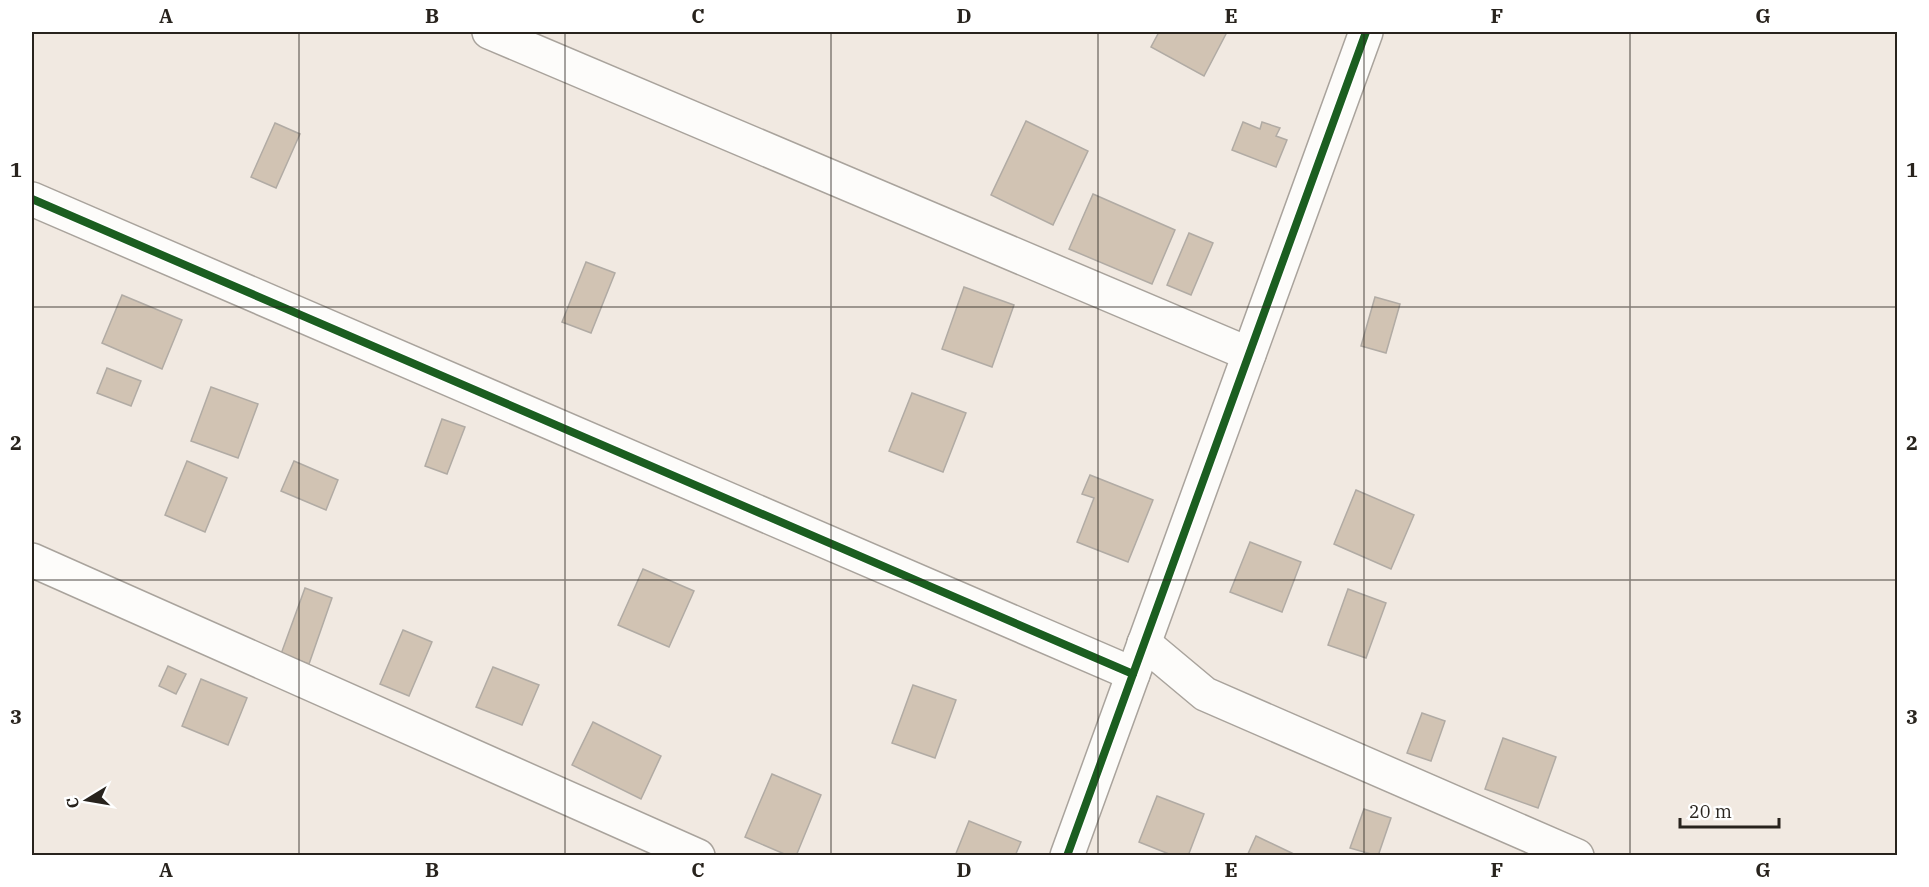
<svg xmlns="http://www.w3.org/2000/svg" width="1929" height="887" font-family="'IBM Plex Serif',serif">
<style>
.building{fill:#d1c3b3;stroke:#b1aba4;stroke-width:1.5}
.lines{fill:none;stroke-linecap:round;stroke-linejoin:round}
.minor-casing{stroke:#a9a39c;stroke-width:36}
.minor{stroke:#fdfcfa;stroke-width:33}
.cycleway-casing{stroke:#fff;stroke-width:11}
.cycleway{stroke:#1b5e20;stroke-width:8}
.grid{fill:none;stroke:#28231d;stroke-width:1.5;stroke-opacity:0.55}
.neatline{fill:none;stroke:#28231d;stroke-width:2}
.grid-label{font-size:20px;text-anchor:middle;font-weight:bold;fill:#28231d}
</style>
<rect width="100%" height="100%" fill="#f1e9e1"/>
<g class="building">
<path d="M 1159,32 L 1227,32 L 1204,76 L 1151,47 Z"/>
<path d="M 1026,121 L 1088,151 L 1053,225 L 991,195 Z"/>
<path d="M 1243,122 L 1260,129 L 1262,122 L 1280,128 L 1276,136 L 1287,140 L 1276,167 L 1232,150 Z"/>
<path d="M 275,123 L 300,134 L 276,188 L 251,177 Z"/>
<path d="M 1093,194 L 1175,230 L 1152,284 L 1069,249 Z"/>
<path d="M 1189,233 L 1213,243 L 1191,295 L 1167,285 Z"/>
<path d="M 586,262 L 615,273 L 591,333 L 562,322 Z"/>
<path d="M 964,287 L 1014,305 L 992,367 L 942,349 Z"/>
<path d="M 122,295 L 182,320 L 162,369 L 102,343 Z"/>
<path d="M 1375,297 L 1400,304 L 1386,353 L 1361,346 Z"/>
<path d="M 107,368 L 141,381 L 131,406 L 97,393 Z"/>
<path d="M 211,387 L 258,404 L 238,458 L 191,441 Z"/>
<path d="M 912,393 L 966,413 L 943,472 L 889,451 Z"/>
<path d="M 442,419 L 465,427 L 447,474 L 425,466 Z"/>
<path d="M 187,461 L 227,478 L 205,532 L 165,515 Z"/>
<path d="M 294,461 L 338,480 L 326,510 L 281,491 Z"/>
<path d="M 1090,475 L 1153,500 L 1128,562 L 1077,542 L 1094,498 L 1082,494 Z"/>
<path d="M 1356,490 L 1414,515 L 1391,569 L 1334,544 Z"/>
<path d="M 1250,542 L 1301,562 L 1282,612 L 1230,592 Z"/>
<path d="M 643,569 L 694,591 L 669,647 L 618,625 Z"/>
<path d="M 305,588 L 332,598 L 309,664 L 281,654 Z"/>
<path d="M 1348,589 L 1386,603 L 1366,658 L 1328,645 Z"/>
<path d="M 403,630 L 432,642 L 409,696 L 380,684 Z"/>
<path d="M 168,666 L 186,674 L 176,694 L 159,686 Z"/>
<path d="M 493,667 L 539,685 L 522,725 L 476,707 Z"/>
<path d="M 201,679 L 247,698 L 228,745 L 182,726 Z"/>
<path d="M 913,685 L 956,700 L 935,758 L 892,743 Z"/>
<path d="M 1422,713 L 1445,721 L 1431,761 L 1407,753 Z"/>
<path d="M 593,722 L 661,756 L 641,799 L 572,765 Z"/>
<path d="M 1503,738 L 1556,757 L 1538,808 L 1485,789 Z"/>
<path d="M 772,774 L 821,795 L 796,856 L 789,856 L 745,837 Z"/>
<path d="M 1157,796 L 1204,814 L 1188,856 L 1174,856 L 1139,842 Z"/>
<path d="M 1364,809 L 1391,818 L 1378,856 L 1350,848 Z"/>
<path d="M 969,821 L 1021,842 L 1015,856 L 955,856 Z"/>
<path d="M 1256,836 L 1298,856 L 1247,856 Z"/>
</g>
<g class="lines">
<g class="minor-casing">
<g id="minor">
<path d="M 489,32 L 1249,354"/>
<path d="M 32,199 L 1133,674"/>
<path d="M 32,560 L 698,856"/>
<path d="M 1144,643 L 1205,694 L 1577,856"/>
<path d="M 1067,856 L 1366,32"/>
</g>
</g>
<use href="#minor" class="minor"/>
<g class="cycleway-casing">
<g id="cycleway">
<path d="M 32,199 L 1133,674"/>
<path d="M 1067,856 L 1366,32"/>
</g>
</g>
<use href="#cycleway" class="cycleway"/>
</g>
<path class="grid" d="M 299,32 L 299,856M 565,32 L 565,856M 831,32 L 831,856M 1098,32 L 1098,856M 1364,32 L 1364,856M 1630,32 L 1630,856M 32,307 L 1898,307M 32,580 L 1898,580"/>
<rect width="1929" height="887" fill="none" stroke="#ffffff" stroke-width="66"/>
<g transform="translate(87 800) rotate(259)" stroke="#ffffff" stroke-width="4.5" paint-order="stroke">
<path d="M0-4.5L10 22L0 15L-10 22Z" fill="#28231d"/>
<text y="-9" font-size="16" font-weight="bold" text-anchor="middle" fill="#28231d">С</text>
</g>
<path d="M1680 818v9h99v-9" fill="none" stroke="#28231d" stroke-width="3"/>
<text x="1689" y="818" font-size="18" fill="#28231d" stroke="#ffffff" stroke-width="4.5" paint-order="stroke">20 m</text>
<rect x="33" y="33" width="1863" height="821" class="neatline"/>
<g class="grid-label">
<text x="166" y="23">A</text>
<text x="432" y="23">B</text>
<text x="698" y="23">C</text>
<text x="964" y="23">D</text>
<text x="1231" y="23">E</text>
<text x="1497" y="23">F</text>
<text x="1763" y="23">G</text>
<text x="16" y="177">1</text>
<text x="1912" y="177">1</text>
<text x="16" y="450">2</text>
<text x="1912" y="450">2</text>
<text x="16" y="724">3</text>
<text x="1912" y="724">3</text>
<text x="166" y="877">A</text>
<text x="432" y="877">B</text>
<text x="698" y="877">C</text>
<text x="964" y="877">D</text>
<text x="1231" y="877">E</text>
<text x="1497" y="877">F</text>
<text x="1763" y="877">G</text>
</g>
</svg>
